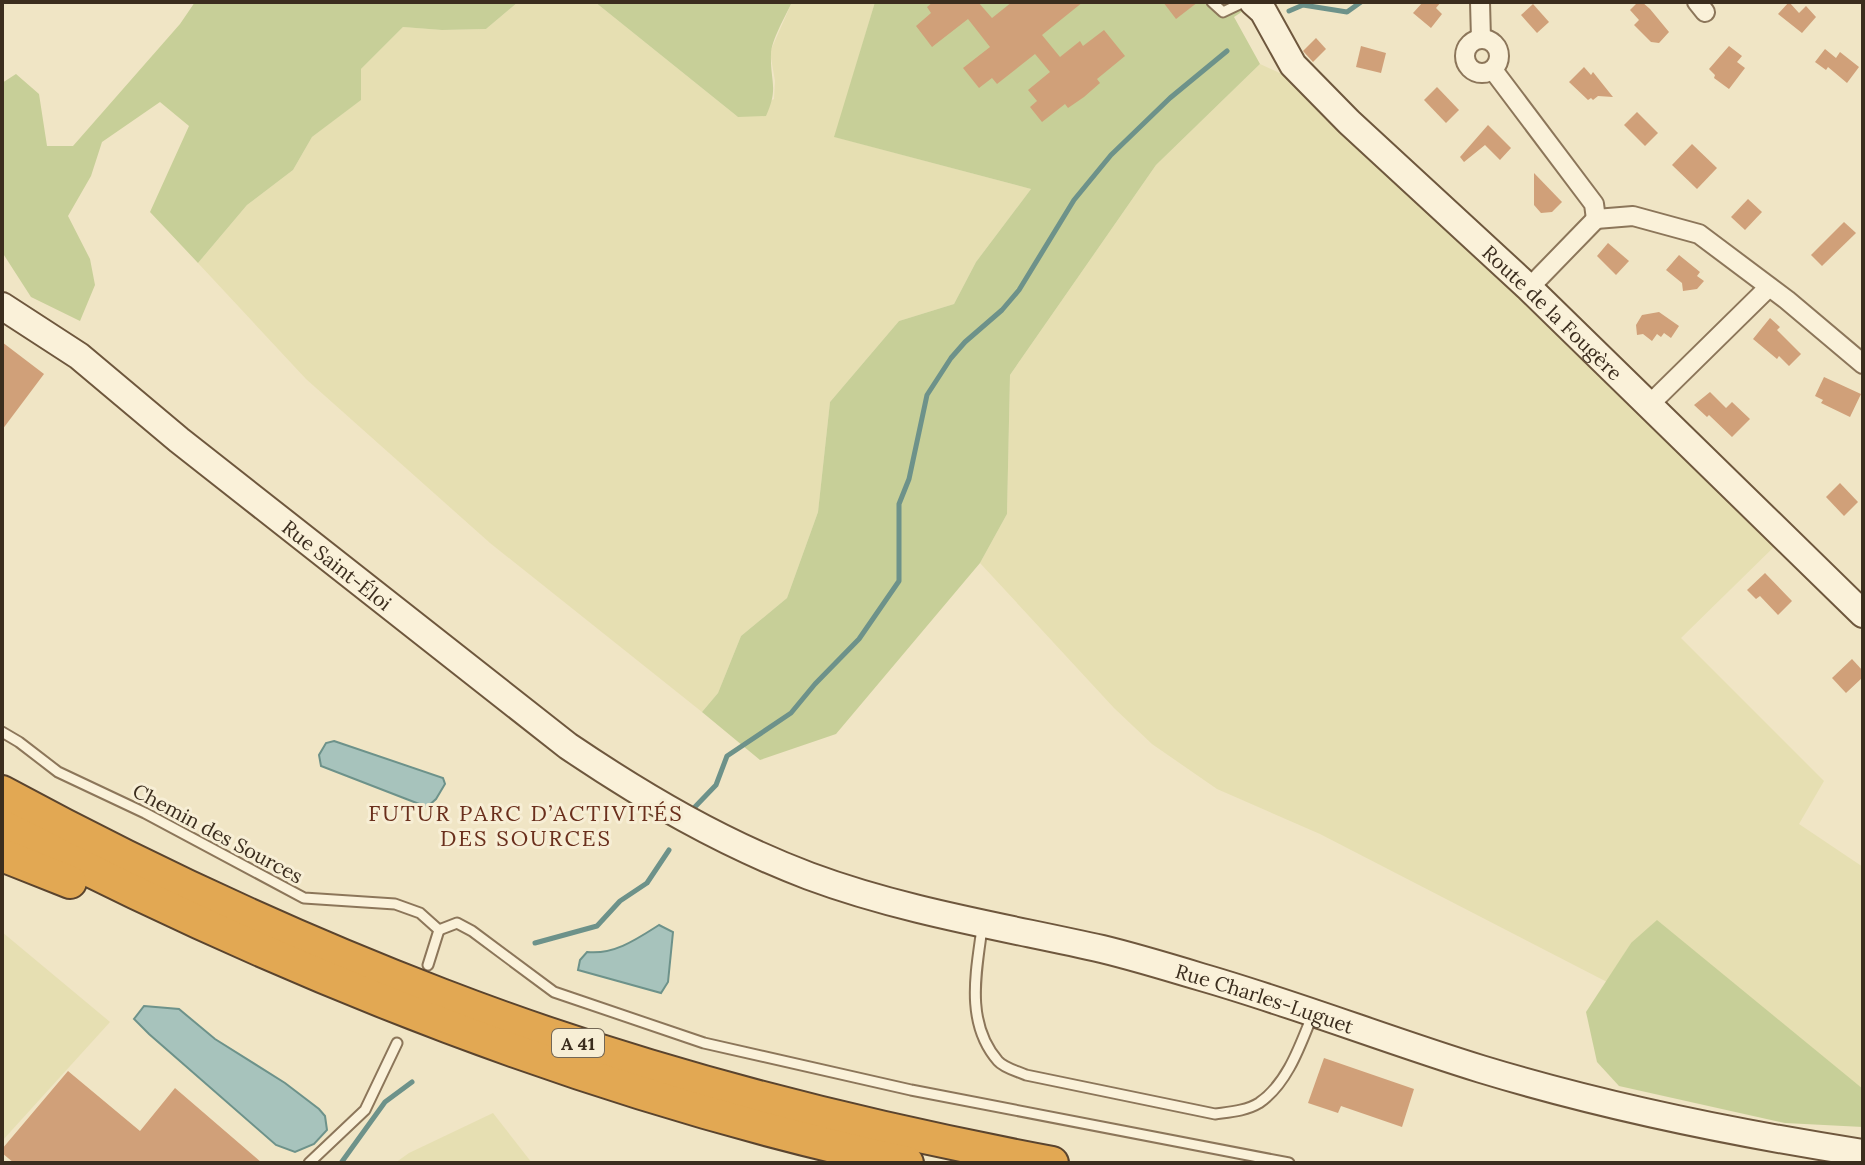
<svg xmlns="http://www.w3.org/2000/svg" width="1865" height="1165" font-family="Lora,serif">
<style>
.farmland{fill:#e6dfb2}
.green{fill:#c7cf98}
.water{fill:#a7c3bc;stroke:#6d928a;stroke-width:2}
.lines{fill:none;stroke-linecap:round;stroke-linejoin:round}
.stream{stroke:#6d928a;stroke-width:5}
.building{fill:#d0a079}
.lane-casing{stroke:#8c765a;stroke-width:13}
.street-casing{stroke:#8c765a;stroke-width:22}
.secondary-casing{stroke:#6e573d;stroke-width:30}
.highway-casing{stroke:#5a442e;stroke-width:36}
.lane{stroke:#faf1d9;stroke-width:9}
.street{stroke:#faf1d9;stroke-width:18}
.secondary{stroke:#faf1d9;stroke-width:26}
.highway{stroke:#e2a853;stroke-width:32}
.labels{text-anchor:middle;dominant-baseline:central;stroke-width:6;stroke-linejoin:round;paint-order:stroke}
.shield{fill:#f7eed5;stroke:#736755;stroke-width:2}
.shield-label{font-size:18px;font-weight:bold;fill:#3b2d1e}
.street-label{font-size:20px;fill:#3b2d1e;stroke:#f7eed5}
.neighbourhood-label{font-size:22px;letter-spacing:2px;fill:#6a2f1c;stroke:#f7eed5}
</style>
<rect width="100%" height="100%" fill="#f0e5c5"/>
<g class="farmland">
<path d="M 518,2 L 595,2 L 738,117 L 774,99 L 775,81 L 770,52 L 792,2 L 875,2 L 835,137 L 1031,189 L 976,262 L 954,304 L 899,321 L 830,402 L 818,512 L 787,598 L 741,636 L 718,693 L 702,712 L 490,543 L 306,379 L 198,263 L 247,205 L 293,170 L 312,137 L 360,100 L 361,69 L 403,27 L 442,30 L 486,29 Z"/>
<path d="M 1260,64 L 1297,81 L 1780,541 L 1681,638 L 1824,781 L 1799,824 L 1863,867 L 1863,1089 L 1631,943 L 1607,982 L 1320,834 L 1217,789 L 1152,744 L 1114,708 L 980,563 L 1007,514 L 1010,375 L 1156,165 Z"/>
<path d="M 2,932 L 110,1022 L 2,1141 Z"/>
<path d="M 493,1113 L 532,1163 L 395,1163 L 409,1153 Z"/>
</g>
<g class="green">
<path d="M 195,2 L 518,2 L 486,29 L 442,30 L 403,27 L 361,69 L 361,100 L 312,137 L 293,170 L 247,205 L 198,263 L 150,212 L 189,126 L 160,102 L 102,142 L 91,176 L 68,216 L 90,259 L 95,285 L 80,321 L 31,297 L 2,252 L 2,83 L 16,74 L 39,94 L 47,146 L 73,146 L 180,24 Z"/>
<path d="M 595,2 L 792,2 C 786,15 771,41 771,54 C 770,82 779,87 766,116 L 738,117 Z"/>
<path d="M 875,2 L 1239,2 L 1246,9 L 1234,17 L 1260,64 L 1156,165 L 1010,375 L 1007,514 L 980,563 L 836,734 L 760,760 L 702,712 L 718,693 L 741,636 L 787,598 L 818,512 L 830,402 L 899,321 L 954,304 L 976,262 L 1031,189 L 834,137 Z"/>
<path d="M 1657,920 L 1863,1089 L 1863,1127 L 1785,1123 L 1619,1086 L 1597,1062 L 1586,1012 L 1631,943 Z"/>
</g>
<g class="water">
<path d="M 334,741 L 443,778 L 445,784 L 436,799 L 427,807 L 321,766 L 319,755 L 326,743 Z"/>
<path d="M 659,925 L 673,932 L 668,982 L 661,993 L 578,970 L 580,960 L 587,952 C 614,955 637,939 659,925 Z"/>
<path d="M 144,1006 L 179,1009 L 215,1039 L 285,1083 L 319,1109 L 325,1116 L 327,1130 L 314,1144 L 295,1152 L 276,1145 L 149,1034 L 134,1019 Z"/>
</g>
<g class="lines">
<g class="stream">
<path d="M 1289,11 L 1303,5 L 1347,12 L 1361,2"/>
<path d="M 692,810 L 716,785 L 727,756 L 791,713 L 815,684 L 859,639 L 899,581 L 899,504 L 909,479 L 927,395 L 951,358 L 965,342 L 1002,310 L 1019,290 L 1074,200 L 1111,155 L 1170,98 L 1227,51"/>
<path d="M 535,943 L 597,926 L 620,901 L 647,883 L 669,850"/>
<path d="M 341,1163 L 385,1102 L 412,1082"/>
</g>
</g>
<g class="building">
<path d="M 933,2 L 978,2 L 992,18 L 1012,2 L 1083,2 L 1042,35 L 1060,57 L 1080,41 L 1083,46 L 1104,30 L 1125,56 L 1097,79 L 1100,83 L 1084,97 L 1068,108 L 1065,104 L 1042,122 L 1030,107 L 1037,101 L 1028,90 L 1050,72 L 1035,54 L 997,84 L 992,78 L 979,88 L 963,68 L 990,47 L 968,19 L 932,47 L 916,26 L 931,13 L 927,7 Z"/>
<path d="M 1163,2 L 1198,2 L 1176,19 Z"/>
<path d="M 1423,2 L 1441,2 L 1436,8 L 1442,14 L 1431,28 L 1413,13 Z"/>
<path d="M 1638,2 L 1642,2 L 1650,9 L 1669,32 L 1659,43 L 1651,42 L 1634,25 L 1639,20 L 1630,10 Z"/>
<path d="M 1789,2 L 1799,13 L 1806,6 L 1816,17 L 1802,33 L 1778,14 Z"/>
<path d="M 1533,4 L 1549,22 L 1537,33 L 1521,15 Z"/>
<path d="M 1316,38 L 1326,49 L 1313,62 L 1303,51 Z"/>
<path d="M 1361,46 L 1386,53 L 1381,73 L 1356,67 Z"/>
<path d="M 1729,46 L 1742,56 L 1737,62 L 1745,68 L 1729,89 L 1714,78 L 1715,75 L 1709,69 Z"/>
<path d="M 1825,49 L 1836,58 L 1840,52 L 1859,67 L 1847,83 L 1828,67 L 1826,70 L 1815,62 Z"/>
<path d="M 1584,67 L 1591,75 L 1593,72 L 1613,97 L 1598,96 L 1593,100 L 1591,98 L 1588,100 L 1569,82 Z"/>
<path d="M 1437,87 L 1459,110 L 1446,123 L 1424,100 Z"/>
<path d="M 1637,112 L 1658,133 L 1645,146 L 1624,125 Z"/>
<path d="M 1488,125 L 1511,148 L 1500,160 L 1485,145 L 1464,162 L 1460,157 Z"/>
<path d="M 1692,144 L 1717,168 L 1697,189 L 1672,165 Z"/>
<path d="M 1534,173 L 1562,202 L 1552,212 L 1541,213 L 1534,205 Z"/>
<path d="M 1748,199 L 1762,212 L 1745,230 L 1731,217 Z"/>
<path d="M 1844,222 L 1856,233 L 1822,266 L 1811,255 Z"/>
<path d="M 1608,243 L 1629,261 L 1616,275 L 1597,256 Z"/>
<path d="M 1679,255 L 1700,272 L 1697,276 L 1704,281 L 1697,289 L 1683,291 L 1682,283 L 1666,270 Z"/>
<path d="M 1659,312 L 1679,326 L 1671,338 L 1664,333 L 1661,337 L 1657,334 L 1652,341 L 1643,334 L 1637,335 L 1636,325 L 1642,315 Z"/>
<path d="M 1770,318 L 1780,327 L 1777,330 L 1801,354 L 1789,366 L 1779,356 L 1777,359 L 1753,339 Z"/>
<path d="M 2,342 L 44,374 L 2,430 Z"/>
<path d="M 1824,377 L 1861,394 L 1850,417 L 1821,403 L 1823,400 L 1815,396 Z"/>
<path d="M 1710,392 L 1726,408 L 1732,402 L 1750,419 L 1732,437 L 1709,415 L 1707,417 L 1694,405 Z"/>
<path d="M 1840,483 L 1858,502 L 1844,516 L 1826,497 Z"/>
<path d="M 1765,573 L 1792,601 L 1778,615 L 1760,596 L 1756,599 L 1747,590 Z"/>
<path d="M 1852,659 L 1863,671 L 1863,677 L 1846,693 L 1832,678 Z"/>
<path d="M 1324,1058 L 1414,1089 L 1402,1127 L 1341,1106 L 1338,1113 L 1308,1103 Z"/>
<path d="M 68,1071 L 140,1131 L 175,1088 L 262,1163 L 14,1163 L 2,1153 L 2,1149 Z"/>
</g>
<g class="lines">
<g class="lane-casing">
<g id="lane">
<path d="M 1212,2 L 1223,12 L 1244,2"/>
<path d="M 2,732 L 19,742 L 58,772 L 145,813 L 304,898 L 395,904 L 420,913 L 439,930 L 428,965"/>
<path d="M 982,928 C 976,973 965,1023 998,1061 C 1004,1068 1017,1071 1026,1075 L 1215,1114 C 1229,1112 1246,1111 1259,1103 C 1287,1084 1300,1046 1312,1016"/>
<path d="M 439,930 L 457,923 L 472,931 L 554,992 L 704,1043 L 911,1090 L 1289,1163"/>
<path d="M 309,1163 L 365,1110 L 397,1043"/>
</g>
</g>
<g class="street-casing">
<g id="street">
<path d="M 1480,2 L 1481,39"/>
<path d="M 1697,2 L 1705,12"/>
<circle cx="1482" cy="56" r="17"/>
<path d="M 1493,70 L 1594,204 L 1596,219"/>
<path d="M 1596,219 L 1633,216 L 1699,234 L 1787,300 L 1863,364"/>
<path d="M 1529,288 L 1596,219"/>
<path d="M 1648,406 L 1769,287"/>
</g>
</g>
<g class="secondary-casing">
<g id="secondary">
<path id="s1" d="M 1253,2 L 1263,11 L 1293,65 L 1349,122 L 1529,288 L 1863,614"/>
<path id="s2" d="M 2,306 L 79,356 L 179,440 L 568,746 C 645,798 722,843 809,876 C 903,911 1004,927 1102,949 C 1135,957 1168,967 1201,977 C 1295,1004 1387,1040 1481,1069 C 1606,1107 1734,1133 1863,1153"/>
</g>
</g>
<g class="highway-casing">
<g id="highway">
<path d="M 2,792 C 144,869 290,937 441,995 C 638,1071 845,1124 1052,1163"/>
<path d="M 2,826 C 289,975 590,1095 907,1163"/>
<path d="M 2,855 L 70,882"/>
</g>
</g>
<use href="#lane" class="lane"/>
<use href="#street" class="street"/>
<use href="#secondary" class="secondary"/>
<use href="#highway" class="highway"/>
</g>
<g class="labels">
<rect class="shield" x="552" y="1029" width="52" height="28" rx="6"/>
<g class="shield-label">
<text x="578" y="1043">A 41</text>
</g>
<g class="street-label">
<text stroke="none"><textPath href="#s1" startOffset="434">Route de la Fougère</textPath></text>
<text stroke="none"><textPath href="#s2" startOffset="424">Rue Saint-Éloi</textPath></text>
<text transform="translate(218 833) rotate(28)">Chemin des Sources</text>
<text stroke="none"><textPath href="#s2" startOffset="1464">Rue Charles-Luguet</textPath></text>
</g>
<g class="neighbourhood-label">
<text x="526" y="813">FUTUR PARC D’ACTIVITÉS<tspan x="526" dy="25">DES SOURCES</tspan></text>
</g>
</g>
<rect width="1865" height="1165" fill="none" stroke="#3b2d1e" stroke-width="8"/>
</svg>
